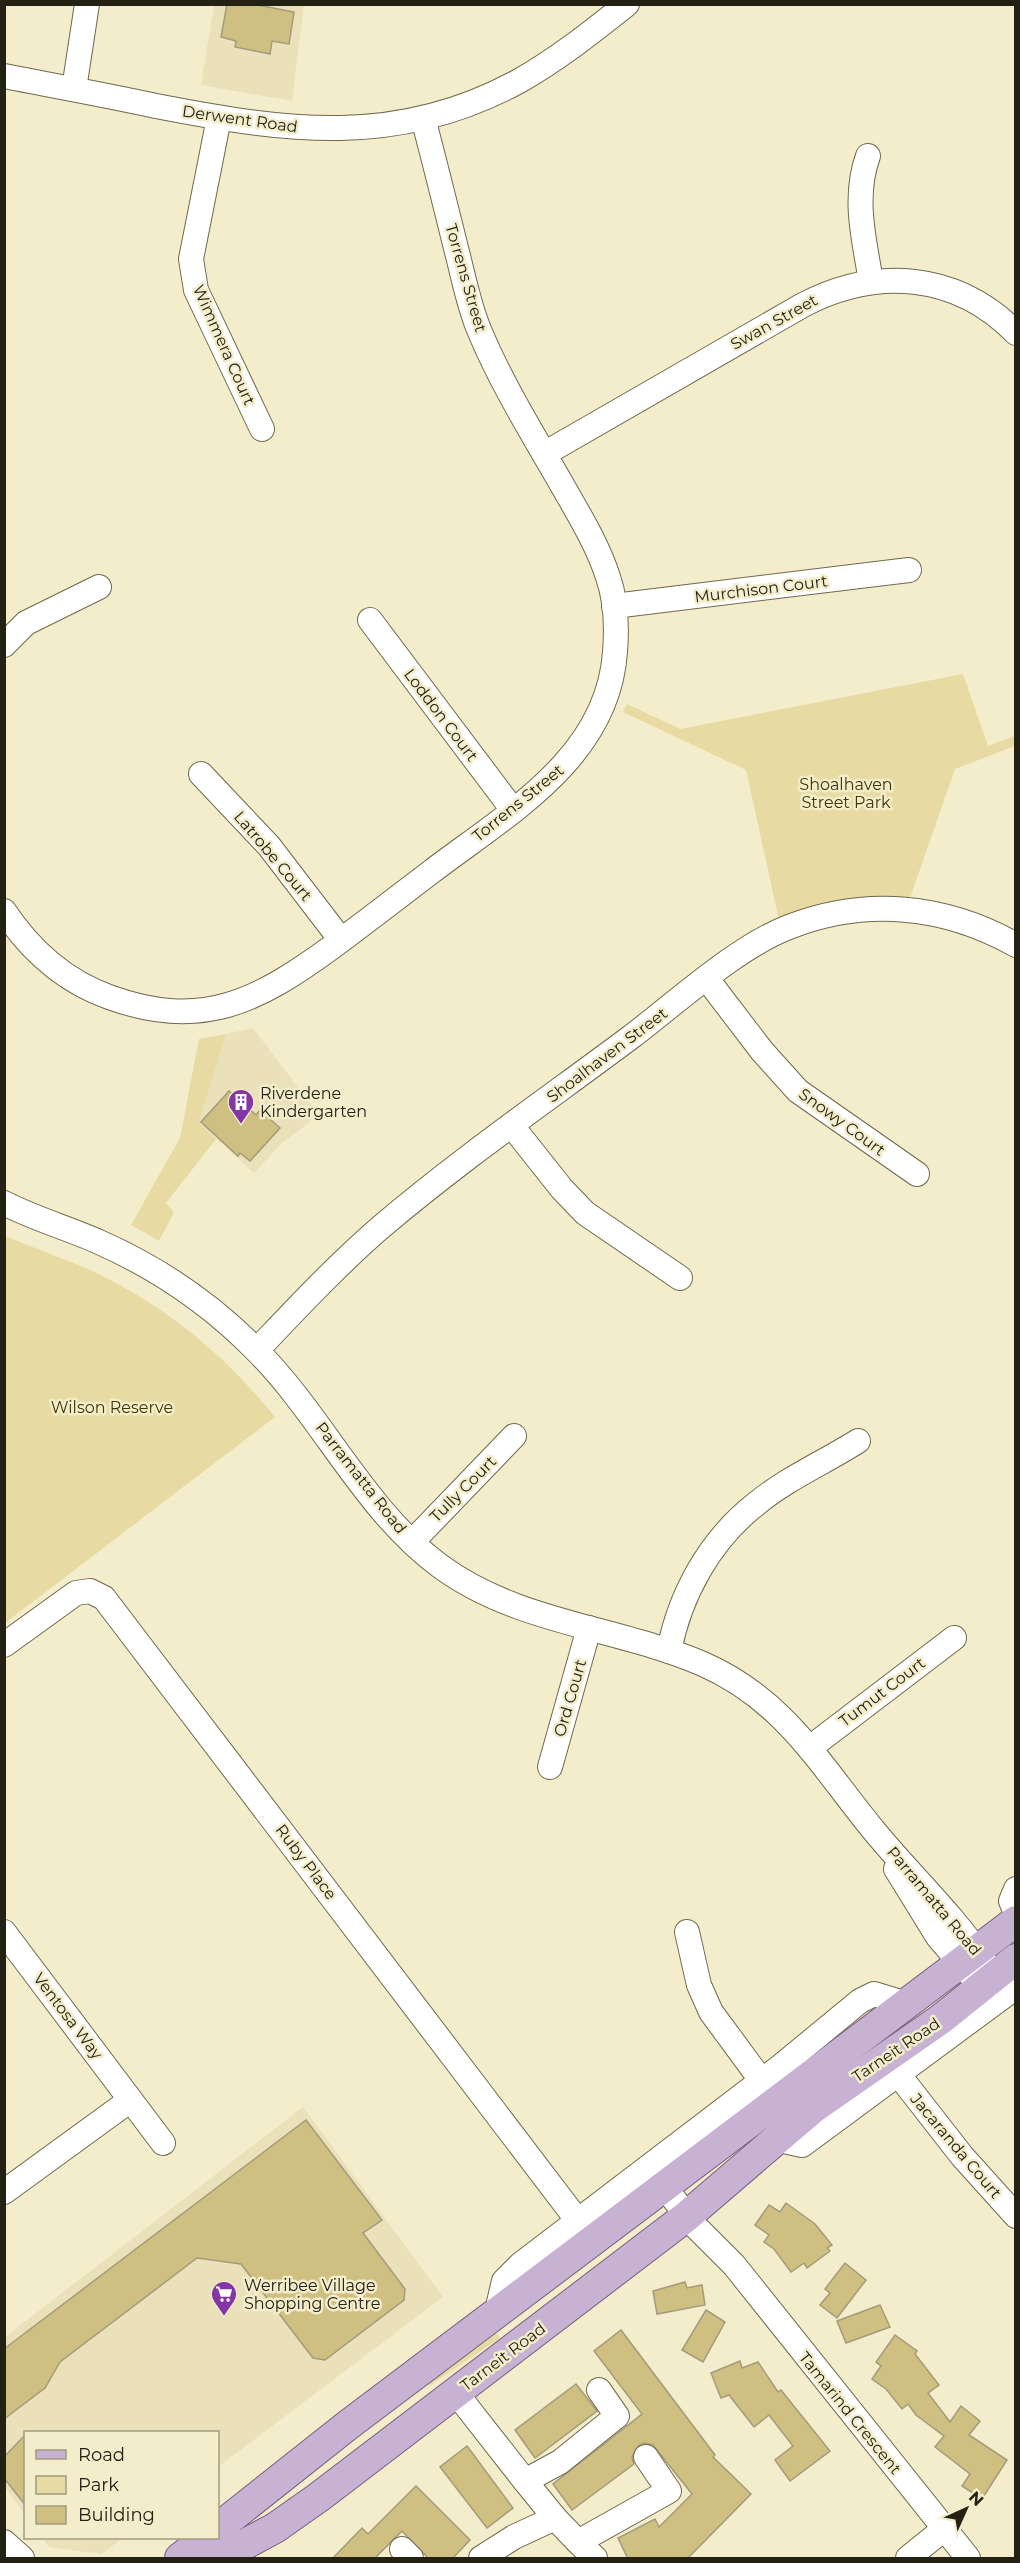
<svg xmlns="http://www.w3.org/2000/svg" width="1020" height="2563" font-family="Montserrat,sans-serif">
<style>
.built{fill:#eae0b9}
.green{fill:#e7daa2}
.building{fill:#cfc081;stroke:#a29b7c;stroke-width:1.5}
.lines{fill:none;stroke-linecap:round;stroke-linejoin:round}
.minor-casing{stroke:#70694c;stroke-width:26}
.major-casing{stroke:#775d7e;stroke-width:32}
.minor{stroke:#fff;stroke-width:24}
.major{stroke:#c8b2d4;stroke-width:30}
.labels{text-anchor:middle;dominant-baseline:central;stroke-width:5;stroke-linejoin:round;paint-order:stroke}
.street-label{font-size:16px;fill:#232114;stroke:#f4edcb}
.park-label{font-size:16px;fill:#403600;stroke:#f4edcb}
.poi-label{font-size:16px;fill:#232114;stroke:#f4edcb;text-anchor:start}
</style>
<rect width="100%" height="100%" fill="#f4edcb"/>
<g class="built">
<path d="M 214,5 L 304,5 L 292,101 L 201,85 Z"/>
<path d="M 253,1028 L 319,1115 L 282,1143 L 254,1173 L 199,1123 L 226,1034 Z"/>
<path d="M 303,2107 L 443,2297 L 218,2467 L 218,2432 L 26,2432 L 25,2515 L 5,2487 L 5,2337 Z"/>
<path d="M 42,2538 L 123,2538 L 101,2554 L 49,2547 Z"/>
</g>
<g class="green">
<path d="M 963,674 L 988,746 L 1015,736 L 1015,746 L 955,769 L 910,898 L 858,898 L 779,920 L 746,770 L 623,712 L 627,704 L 680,729 Z"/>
<path d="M 226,1034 L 199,1123 L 216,1139 L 166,1203 L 174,1212 L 159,1241 L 131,1225 L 180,1138 L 199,1039 Z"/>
<path d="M 5,1236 C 40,1251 76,1262 110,1280 C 175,1313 230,1361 275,1417 L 5,1623 Z"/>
<path d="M 497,2333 L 500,2338 L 429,2386 L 425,2381 Z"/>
</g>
<g class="building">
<path d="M 227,4 L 253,4 L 294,12 L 289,44 L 272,41 L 270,54 L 235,47 L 236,41 L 221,37 Z"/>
<path d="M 229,1091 L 256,1115 L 260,1110 L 280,1128 L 250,1161 L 240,1153 L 238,1156 L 201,1122 Z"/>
<path d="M 306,2120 L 382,2220 L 363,2233 L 405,2289 L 404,2300 L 325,2360 L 313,2358 L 241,2264 L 197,2258 L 60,2362 L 45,2388 L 4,2419 L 4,2349 Z"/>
<path d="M 786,2203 L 815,2224 L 832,2245 L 827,2248 L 830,2251 L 807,2268 L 804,2263 L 791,2272 L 774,2249 L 764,2242 L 769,2235 L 755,2225 L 769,2205 L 780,2212 Z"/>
<path d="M 845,2263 L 866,2280 L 837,2318 L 820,2305 L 830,2293 L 825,2289 Z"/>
<path d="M 685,2282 L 687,2288 L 702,2285 L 705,2305 L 657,2314 L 653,2291 Z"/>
<path d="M 880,2305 L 890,2327 L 846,2343 L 837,2321 Z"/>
<path d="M 706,2310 L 725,2322 L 703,2362 L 682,2350 Z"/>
<path d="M 621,2330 L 715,2455 L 713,2457 L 751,2494 L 687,2559 L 628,2559 L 618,2538 L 655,2519 L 659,2527 L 692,2494 L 653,2445 L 644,2443 L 638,2446 L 632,2457 L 634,2464 L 572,2510 L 553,2484 L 642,2414 L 594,2351 Z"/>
<path d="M 895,2335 L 917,2351 L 915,2354 L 939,2385 L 928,2393 L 950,2422 L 961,2406 L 980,2421 L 969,2435 L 1007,2460 L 982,2499 L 962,2486 L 970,2474 L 935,2447 L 944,2436 L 916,2415 L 908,2404 L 902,2409 L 886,2389 L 872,2379 L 881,2366 L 876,2362 Z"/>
<path d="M 740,2361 L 742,2368 L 758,2362 L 778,2392 L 781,2390 L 830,2451 L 790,2481 L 775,2460 L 793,2446 L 769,2415 L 754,2427 L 729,2395 L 721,2398 L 711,2373 Z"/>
<path d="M 576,2384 L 597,2411 L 535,2458 L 515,2430 Z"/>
<path d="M 26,2434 L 26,2506 L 4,2478 L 4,2457 Z"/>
<path d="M 467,2446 L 513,2508 L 487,2528 L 440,2467 Z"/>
<path d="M 416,2486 L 470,2540 L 452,2559 L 429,2559 L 402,2531 L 374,2559 L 332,2559 L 362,2528 L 368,2534 Z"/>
</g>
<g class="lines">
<g class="minor-casing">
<g id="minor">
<path d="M 4,76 C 55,86 106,95 156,106 C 286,131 397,148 519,81 C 558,59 593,31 627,4"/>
<path d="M 74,89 L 87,4"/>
<path d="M 219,118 L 191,259 L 196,290 L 262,429"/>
<path d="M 868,156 C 853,197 864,240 871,281"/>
<path d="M 544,454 L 803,305 C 876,267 956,272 1016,333"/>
<path d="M 614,606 L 909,570"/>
<path d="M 370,620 L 513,810"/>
<path d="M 4,645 L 26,623 L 99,587"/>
<path d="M 201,774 L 269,846 L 341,940"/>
<path d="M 4,911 C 30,950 64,981 109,997 C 202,1031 258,1001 332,947 C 366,922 398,897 431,872 C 507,814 608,758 615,652 C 617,627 616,600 608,577 C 598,546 581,518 565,490 C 536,439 503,387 480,332 C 469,307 464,279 457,252 C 446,208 435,163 423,118"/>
<path d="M 707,979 L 762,1051 L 798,1091 L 917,1174"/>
<path d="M 512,1126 L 562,1189 L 585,1213 L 680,1278"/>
<path d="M 4,1203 C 35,1219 68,1228 99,1242 C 158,1268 212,1305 257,1351 C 322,1416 365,1511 440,1566 C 517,1623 617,1627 703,1664 C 783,1699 819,1763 871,1827 C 909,1874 953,1914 987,1965"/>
<path d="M 257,1350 C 297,1308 337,1265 381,1227 C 461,1159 548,1099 631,1037 C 676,1003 738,946 789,927 C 866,897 945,905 1016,945"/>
<path d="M 412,1542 L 514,1436"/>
<path d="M 4,1645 L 76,1593 L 90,1591 L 104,1598 L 578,2221"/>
<path d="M 669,1651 C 680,1594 710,1540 756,1504 C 786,1479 825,1462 858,1441"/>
<path d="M 811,1747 L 954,1638"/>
<path d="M 550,1767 L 589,1628"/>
<path d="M 896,1869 L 938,1937 L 981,1987"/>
<path d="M 1016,1889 L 1011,1901 L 1016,1913"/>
<path d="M 4,1932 L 163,2143"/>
<path d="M 687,1932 L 699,1985 L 711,2012 L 761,2080"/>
<path d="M 898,2074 L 962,2156 L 1016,2216"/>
<path d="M 775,2139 L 802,2145 L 1016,1987"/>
<path d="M 664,2186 L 693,2224 L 734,2265 L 968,2558"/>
<path d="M 4,2192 L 129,2101"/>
<path d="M 496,2315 L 504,2281 L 521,2264 L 781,2066 L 860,2001 L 874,1994 L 907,2004"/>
<path d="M 456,2393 L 525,2481 L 560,2462 L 617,2416 L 599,2390"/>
<path d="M 555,2518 L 578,2542 L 669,2491 L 646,2457"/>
<path d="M 4,2542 L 22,2558"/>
<path d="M 578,2542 L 595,2558"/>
<path d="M 402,2549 L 411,2558"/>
<path d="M 481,2558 L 514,2537 L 555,2518 L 525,2481"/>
<path d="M 908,2558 L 944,2529"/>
</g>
</g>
<g class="major-casing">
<g id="major">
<path d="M 218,2528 L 348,2425 L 1016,1921"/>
<path d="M 180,2558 L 206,2538"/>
<path d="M 219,2558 L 275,2528 L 319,2497 L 687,2216 L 812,2109 L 941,2019 L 1016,1959"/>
</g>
</g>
<use href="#minor" class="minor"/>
<use href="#major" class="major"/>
</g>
<defs>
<g id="building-pin" transform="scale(1.35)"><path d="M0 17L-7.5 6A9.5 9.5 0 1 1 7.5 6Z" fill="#8435a6" stroke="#f4edcb"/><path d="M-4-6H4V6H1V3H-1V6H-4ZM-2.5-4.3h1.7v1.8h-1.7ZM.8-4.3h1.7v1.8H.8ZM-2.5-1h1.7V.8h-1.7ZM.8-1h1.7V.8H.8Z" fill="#fff"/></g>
<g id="supermarket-pin" transform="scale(1.35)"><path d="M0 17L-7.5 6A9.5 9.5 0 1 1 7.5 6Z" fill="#8435a6" stroke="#f4edcb"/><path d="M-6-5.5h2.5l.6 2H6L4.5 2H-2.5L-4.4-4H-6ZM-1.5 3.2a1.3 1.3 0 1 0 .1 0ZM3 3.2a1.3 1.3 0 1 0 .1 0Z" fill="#fff"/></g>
</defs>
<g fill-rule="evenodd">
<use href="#building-pin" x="241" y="1102"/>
<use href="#supermarket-pin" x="224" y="2294"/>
</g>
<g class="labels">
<g class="street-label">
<text transform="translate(240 119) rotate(8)">Derwent Road</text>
<text transform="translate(466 278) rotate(74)">Torrens Street</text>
<text transform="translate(774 322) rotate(-29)">Swan Street</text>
<text transform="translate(224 345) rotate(66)">Wimmera Court</text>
<text transform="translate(761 589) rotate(-7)">Murchison Court</text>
<text transform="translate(441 715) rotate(53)">Loddon Court</text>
<text transform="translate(518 803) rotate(-39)">Torrens Street</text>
<text transform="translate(273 856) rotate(50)">Latrobe Court</text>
<text transform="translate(607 1055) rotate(-37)">Shoalhaven Street</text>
<text transform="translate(842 1122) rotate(36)">Snowy Court</text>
<text transform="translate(361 1478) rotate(52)">Parramatta Road</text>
<text transform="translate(463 1489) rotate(-45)">Tully Court</text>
<text transform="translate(882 1692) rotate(-37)">Tumut Court</text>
<text transform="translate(570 1698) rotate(-74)">Ord Court</text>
<text transform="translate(306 1862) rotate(53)">Ruby Place</text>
<text transform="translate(934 1901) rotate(50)">Parramatta Road</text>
<text transform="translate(68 2016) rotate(53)">Ventosa Way</text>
<text transform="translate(896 2050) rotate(-34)">Tarneit Road</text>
<text transform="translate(956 2146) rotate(50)">Jacaranda Court</text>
<text transform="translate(503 2357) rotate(-37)">Tarneit Road</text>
<text transform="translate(850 2413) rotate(51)">Tamarind Crescent</text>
</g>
<g class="park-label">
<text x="846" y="784">Shoalhaven<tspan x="846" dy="18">Street Park</tspan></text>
<text x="112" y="1407">Wilson Reserve</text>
</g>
<g class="poi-label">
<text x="260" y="1093">Riverdene<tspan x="260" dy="18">Kindergarten</tspan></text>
<text x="244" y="2285">Werribee Village<tspan x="244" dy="18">Shopping Centre</tspan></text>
</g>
</g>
<rect width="1020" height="2563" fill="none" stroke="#232114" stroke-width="12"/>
<rect x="24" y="2431" width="195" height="108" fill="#f4edcb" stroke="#a09b82" stroke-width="1.5"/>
<rect x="36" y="2450" width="30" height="9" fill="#c8b2d4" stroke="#a09b82" stroke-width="1.5"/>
<text x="78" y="2461" font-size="18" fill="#232114">Road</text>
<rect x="36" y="2476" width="30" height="18" fill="#e7daa2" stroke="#a09b82" stroke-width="1.5"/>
<text x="78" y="2491" font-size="18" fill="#232114">Park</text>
<rect x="36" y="2506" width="30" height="18" fill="#cfc081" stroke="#a09b82" stroke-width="1.5"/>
<text x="78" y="2521" font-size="18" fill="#232114">Building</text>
<g transform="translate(966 2509) rotate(45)" stroke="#f4edcb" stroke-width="4.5" paint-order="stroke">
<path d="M0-4.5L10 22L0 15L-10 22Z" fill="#232114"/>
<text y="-9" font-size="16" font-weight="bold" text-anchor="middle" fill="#232114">N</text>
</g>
</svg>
